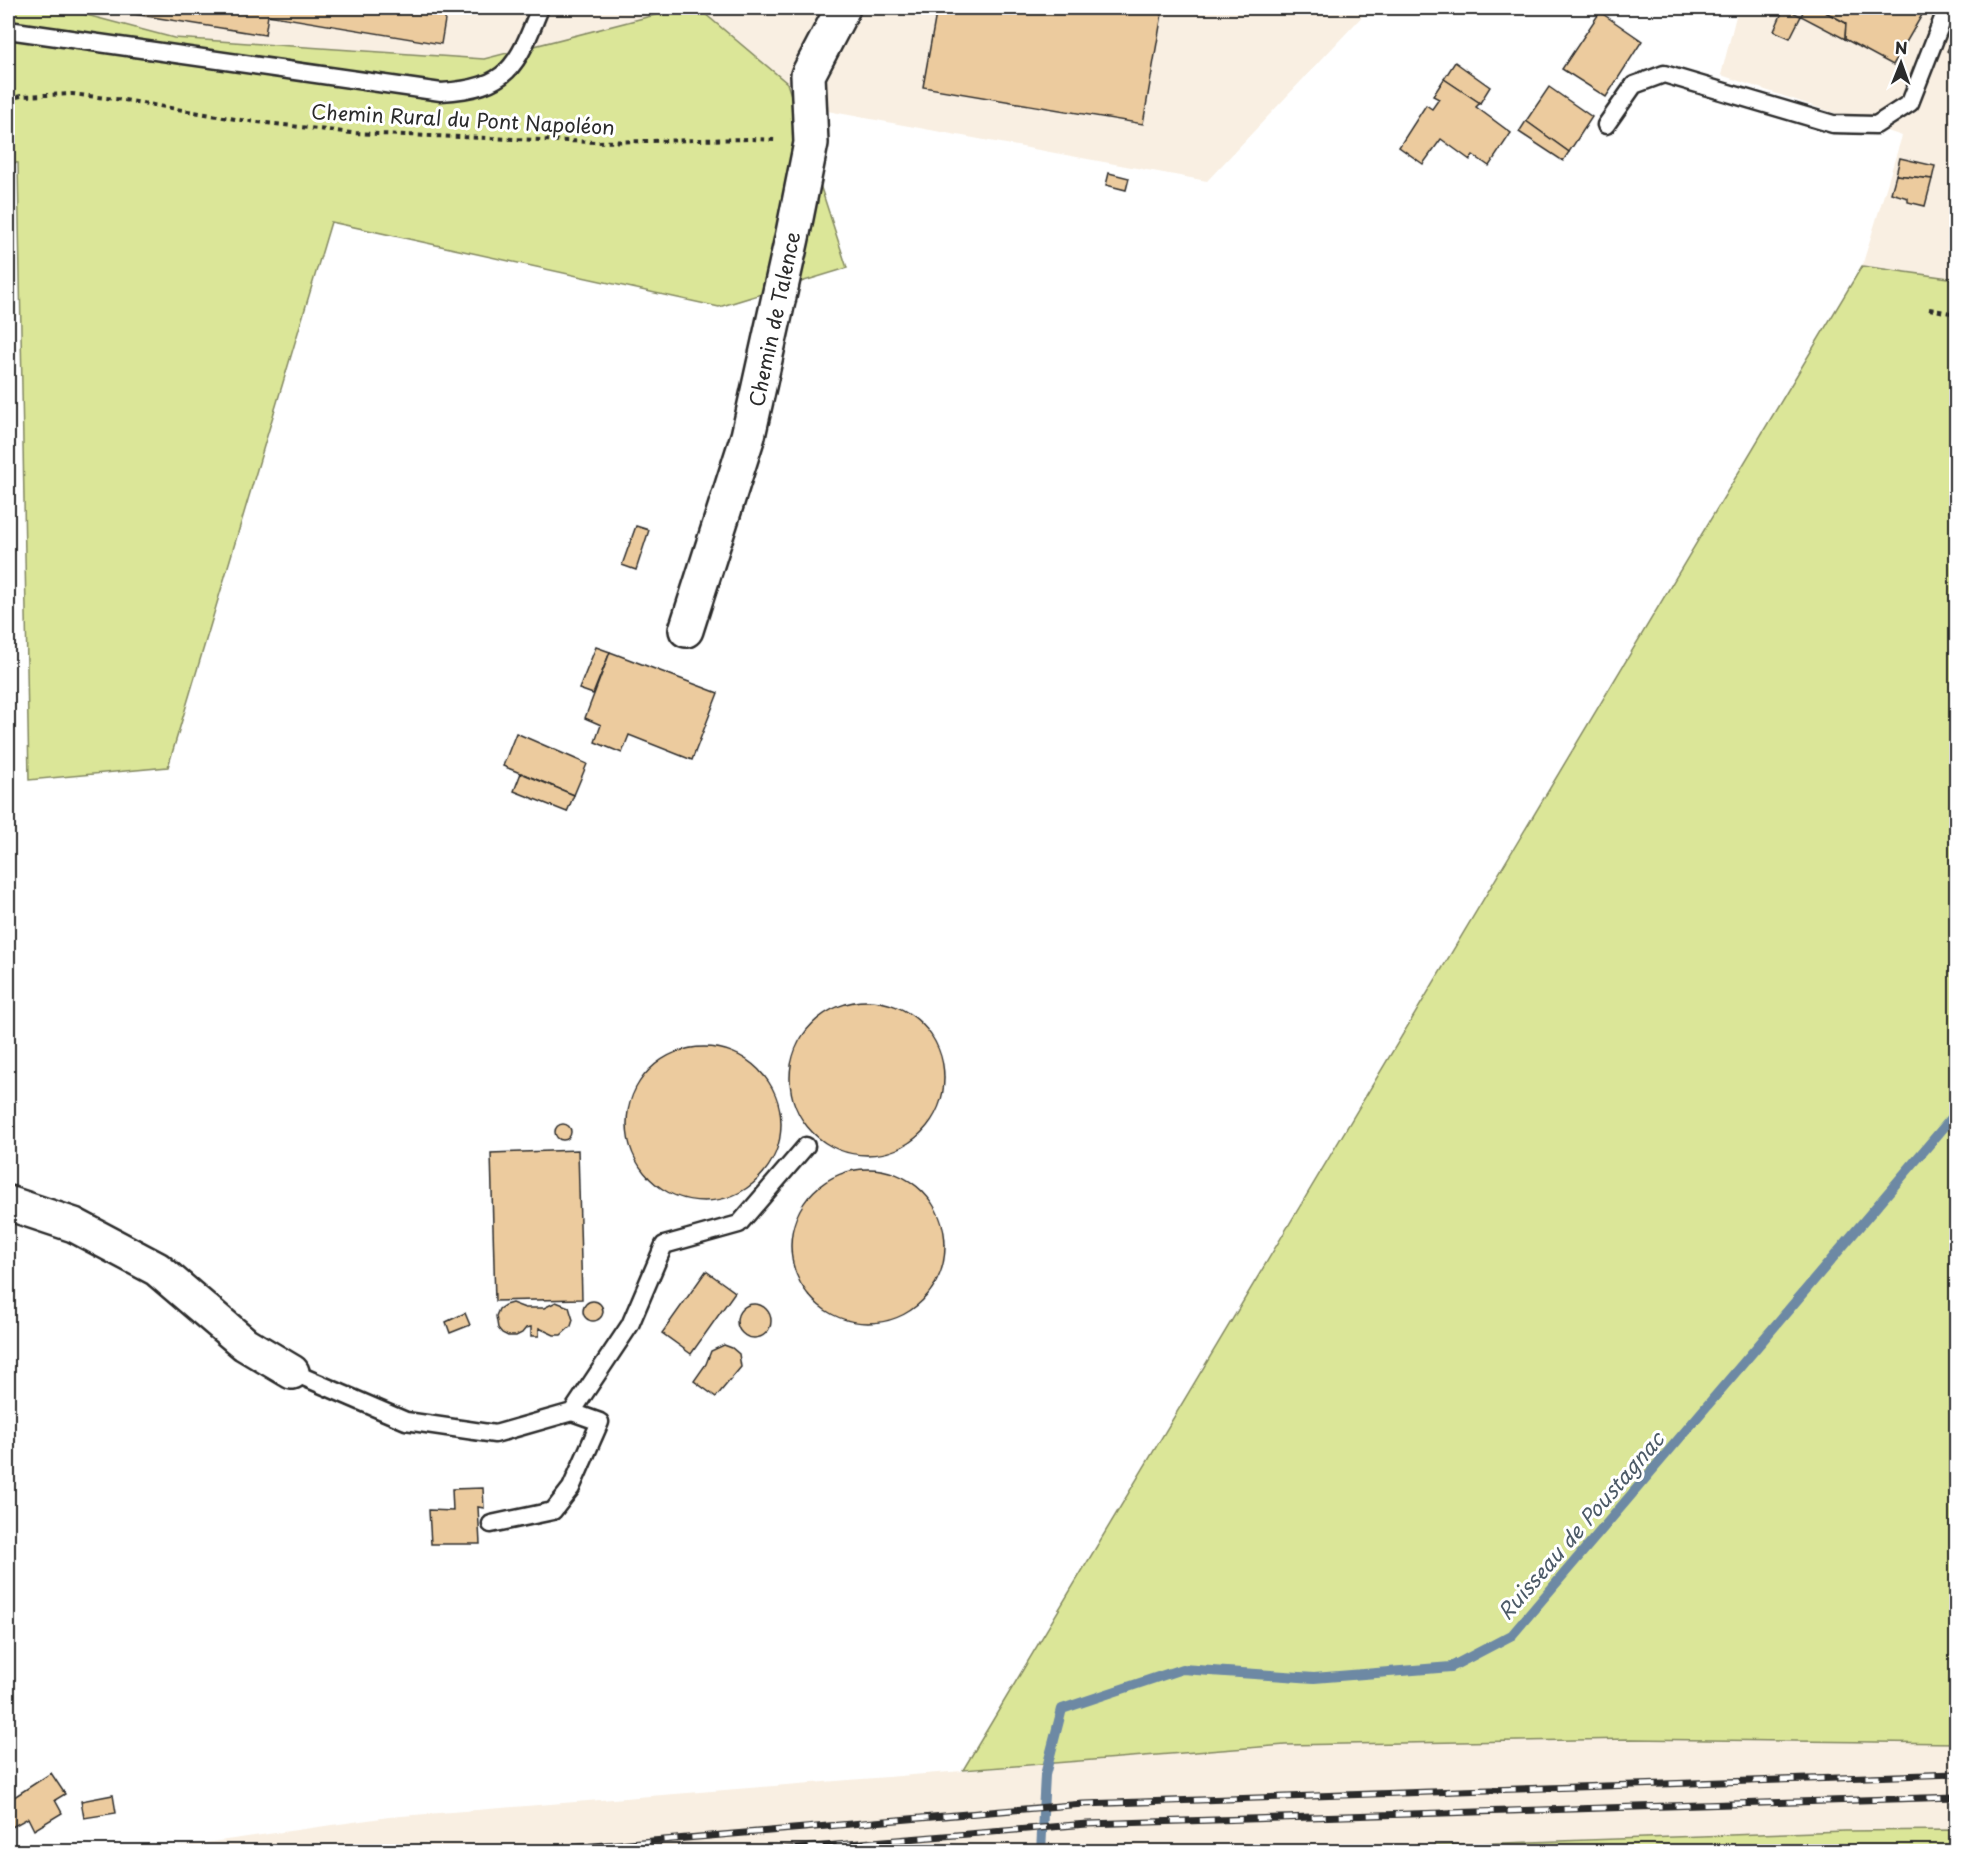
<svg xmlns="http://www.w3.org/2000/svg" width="1964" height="1859" font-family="'Playpen Sans',sans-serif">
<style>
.built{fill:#f9efe2}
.green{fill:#dbe698;stroke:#838862;stroke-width:1.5}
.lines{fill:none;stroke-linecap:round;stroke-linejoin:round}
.stream{stroke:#6d89a4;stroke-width:10}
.building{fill:#eccb9e;stroke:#2b2b2b;stroke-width:1.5}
.service-casing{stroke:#2b2b2b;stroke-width:21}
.minor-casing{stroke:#2b2b2b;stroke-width:38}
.path{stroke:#2b2b2b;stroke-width:4;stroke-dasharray:4.5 4.5;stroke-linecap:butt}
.service{stroke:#fff;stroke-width:16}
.minor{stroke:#fff;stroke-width:33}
.rail-casing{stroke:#2b2b2b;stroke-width:7}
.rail{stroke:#fff;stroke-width:4.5;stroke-dasharray:14;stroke-linecap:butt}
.labels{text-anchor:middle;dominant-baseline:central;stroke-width:6;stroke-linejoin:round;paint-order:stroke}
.street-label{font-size:20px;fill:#2b2b2b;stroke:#fff}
.water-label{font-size:21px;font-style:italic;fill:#4c5a67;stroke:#fff}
</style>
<rect width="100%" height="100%" fill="#fff"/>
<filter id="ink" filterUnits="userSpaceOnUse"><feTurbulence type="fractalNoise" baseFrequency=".0167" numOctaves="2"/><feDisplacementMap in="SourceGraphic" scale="12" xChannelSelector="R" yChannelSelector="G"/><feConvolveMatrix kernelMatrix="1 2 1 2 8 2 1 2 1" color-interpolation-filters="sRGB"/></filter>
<g filter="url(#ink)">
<g class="built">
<path d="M 60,8 L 1370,8 L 1207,181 L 795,105 L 174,38 Z"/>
<path d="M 1738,8 L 1956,8 L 1956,279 L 1862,266 L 1902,136 L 1721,75 Z"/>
<path d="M 1631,1739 L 1956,1743 L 1956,1830 L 1845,1831 L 1417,1846 L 1335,1852 L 142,1852 L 389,1817 L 1285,1745 Z"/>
</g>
<g class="green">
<path d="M 8,8 L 60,8 L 174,38 L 484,59 L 682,8 L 698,8 L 787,83 L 847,268 L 719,307 L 331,222 L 168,767 L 29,780 L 18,163 L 8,162 Z"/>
<path d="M 1862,266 L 1956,279 L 1956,1743 L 1631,1739 L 1285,1745 L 963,1770 Z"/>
<path d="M 1956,1830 L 1956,1852 L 1417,1851 L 1417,1846 L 1845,1831 Z"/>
</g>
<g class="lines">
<path class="stream" d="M 1041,1852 L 1045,1775 L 1062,1709 L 1182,1669 L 1314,1678 L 1451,1667 L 1512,1635 L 1956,1113"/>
</g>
<g class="building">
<path d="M 96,8 L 447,8 L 441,44 L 268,15 L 265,35 Z"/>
<path d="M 937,8 L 1122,8 L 1162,14 L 1143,124 L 923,87 Z"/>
<path d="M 1784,8 L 1801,16 L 1790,38 L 1774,31 Z"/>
<path d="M 1805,8 L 1818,8 L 1846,23 L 1845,39 L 1801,16 Z"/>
<path d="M 1818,8 L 1926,8 L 1893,65 L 1845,39 L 1846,23 Z"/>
<path d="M 1600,12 L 1642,41 L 1606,97 L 1562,69 Z"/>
<path d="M 1956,34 L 1956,57 L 1947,51 Z"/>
<path d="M 1455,62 L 1490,87 L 1480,103 L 1444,79 Z"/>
<path d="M 1444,79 L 1480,103 L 1476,107 L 1511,133 L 1489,166 L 1473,155 L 1470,160 L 1441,139 L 1423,164 L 1399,147 L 1426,105 L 1432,109 L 1439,99 L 1433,96 Z"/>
<path d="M 1549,87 L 1592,117 L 1569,152 L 1526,121 Z"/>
<path d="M 1526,121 L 1569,152 L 1563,161 L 1519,132 Z"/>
<path d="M 1900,158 L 1935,166 L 1932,179 L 1896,175 Z"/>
<path d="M 1109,173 L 1129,178 L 1126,190 L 1106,185 Z"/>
<path d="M 1896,175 L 1932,179 L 1925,206 L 1908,202 L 1908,198 L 1891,193 Z"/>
<path d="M 636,526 L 649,530 L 636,570 L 622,565 Z"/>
<path d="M 596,647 L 610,652 L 593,694 L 579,689 Z"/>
<path d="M 610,652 L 718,693 L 692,760 L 629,735 L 622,753 L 595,742 L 601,725 L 585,718 Z"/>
<path d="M 516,733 L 587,764 L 574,795 L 503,766 Z"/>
<path d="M 521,773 L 574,795 L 567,812 L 514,791 Z"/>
<circle cx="867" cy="1078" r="77"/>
<circle cx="704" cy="1124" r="77"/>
<circle cx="563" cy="1132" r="8"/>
<path d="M 578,1150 L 582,1299 L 495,1301 L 491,1153 Z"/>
<circle cx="868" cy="1246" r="77"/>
<path d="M 706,1271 L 735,1292 L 691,1354 L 662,1333 Z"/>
<circle cx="593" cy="1311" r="10"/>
<path d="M 556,1302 L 569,1307 L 573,1320 L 571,1326 L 561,1335 L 554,1335 L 539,1328 L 539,1336 L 531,1336 L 531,1327 L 526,1328 L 522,1333 L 516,1336 L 508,1336 L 502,1333 L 498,1328 L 496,1316 L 499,1309 L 505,1305 L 512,1303 L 525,1308 L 544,1308 Z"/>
<circle cx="754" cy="1321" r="17"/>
<path d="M 465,1313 L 470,1325 L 450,1333 L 446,1322 Z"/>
<path d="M 724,1345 L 732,1348 L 739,1354 L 741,1367 L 716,1397 L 694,1381 L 706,1364 L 711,1351 Z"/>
<path d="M 483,1488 L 484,1508 L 478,1507 L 480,1544 L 431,1544 L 429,1510 L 453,1511 L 452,1489 Z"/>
<path d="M 51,1773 L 65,1794 L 55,1800 L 62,1813 L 34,1830 L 28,1818 L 12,1827 L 8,1820 L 8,1801 Z"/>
<path d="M 113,1795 L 116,1813 L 84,1818 L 81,1801 Z"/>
</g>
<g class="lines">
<g class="service-casing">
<g id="service">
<path d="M 8,30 L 441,92 C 509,88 517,66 540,8"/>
<path d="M 1606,125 L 1634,85 L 1664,74 L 1833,124 L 1876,125 L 1910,103 L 1947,8"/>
<path d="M 292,1372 L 406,1421 L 495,1434 L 572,1412 L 630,1325 L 664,1245 L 739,1224 L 806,1146"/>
<path d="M 491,1524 L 553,1511 L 571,1488 L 600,1422 L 572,1412"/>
</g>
</g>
<g class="minor-casing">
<g id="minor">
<path d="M 686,630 L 748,436 L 792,238 L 811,143 L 808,75 L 843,8"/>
<path d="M 8,1203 L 74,1225 L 157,1269 L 245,1344 L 292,1372"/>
</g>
</g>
<g class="path">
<path d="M 1150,12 L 1150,8"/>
<path d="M 8,99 L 21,96 L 72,94 L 124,100 L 241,120 L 352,133 L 595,142 L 752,139 L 777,140"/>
<path d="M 1929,309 L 1956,314"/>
</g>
<use href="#service" class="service"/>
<use href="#minor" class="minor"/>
<g class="rail-casing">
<g id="rail">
<path d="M 524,1852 L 1083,1804 L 1956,1774"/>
<path d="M 753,1852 L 1087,1824 L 1956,1797"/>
</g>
</g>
<use href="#rail" class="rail"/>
</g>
</g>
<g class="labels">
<g class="street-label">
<text transform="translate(463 119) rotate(3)">Chemin Rural du Pont Napoléon</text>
<text transform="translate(774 319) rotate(-78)">Chemin de Talence</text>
</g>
<g class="water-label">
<text transform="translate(1580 1525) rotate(-49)">Ruisseau de Poustagnac</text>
</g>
</g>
<rect width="1964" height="1859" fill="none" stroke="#fff" stroke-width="30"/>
<rect x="15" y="15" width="1934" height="1829" fill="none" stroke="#2b2b2b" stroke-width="2" filter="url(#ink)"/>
<g transform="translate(1901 63) rotate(1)" stroke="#ffffff" stroke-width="4.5" paint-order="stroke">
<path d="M0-4.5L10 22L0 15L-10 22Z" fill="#2b2b2b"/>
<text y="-9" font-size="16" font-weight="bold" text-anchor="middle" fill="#2b2b2b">N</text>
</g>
</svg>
